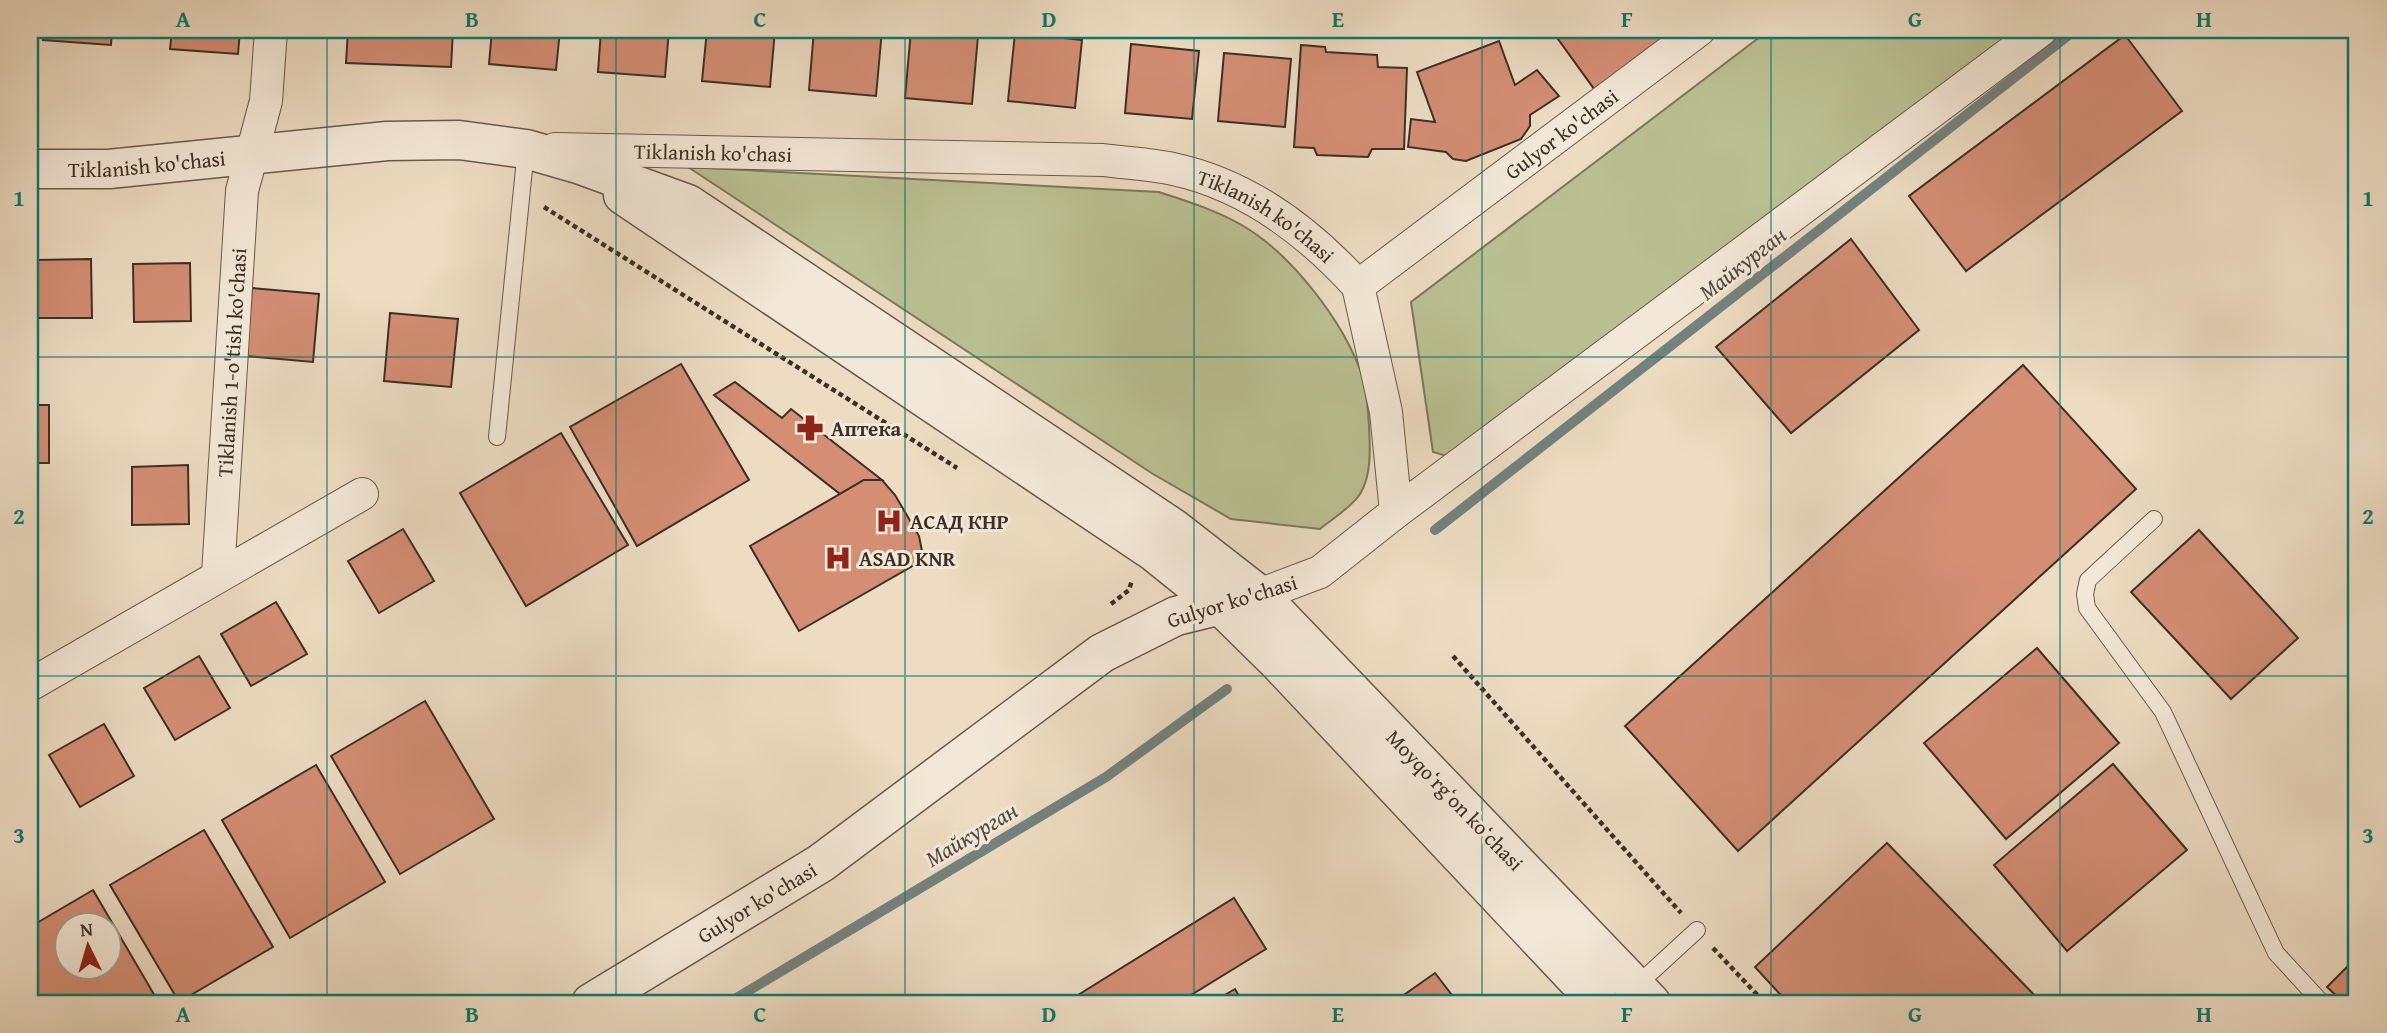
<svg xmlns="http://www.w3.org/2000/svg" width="2387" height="1033" font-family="'Gentium Book Plus',serif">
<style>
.green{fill:#bac092;stroke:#7b785c;stroke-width:2}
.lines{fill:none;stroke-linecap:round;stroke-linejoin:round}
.stream{stroke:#74827e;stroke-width:10}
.building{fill:#d38e74;stroke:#3c2f26;stroke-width:2;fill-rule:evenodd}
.service-casing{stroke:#685a4d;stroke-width:18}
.minor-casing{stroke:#685a4d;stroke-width:34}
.tertiary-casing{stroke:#685a4d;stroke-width:41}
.path{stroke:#3c2f26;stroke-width:4.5;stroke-dasharray:5 3.5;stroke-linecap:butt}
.service{stroke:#f3e8d7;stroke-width:16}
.minor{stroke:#f3e8d7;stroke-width:32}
.tertiary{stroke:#f3e8d7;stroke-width:38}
.grid{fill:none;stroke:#0f766e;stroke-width:2;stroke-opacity:0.55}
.labels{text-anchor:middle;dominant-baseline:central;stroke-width:6;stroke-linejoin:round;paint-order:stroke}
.street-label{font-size:21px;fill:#3c2f26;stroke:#f3e8d7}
.poi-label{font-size:21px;font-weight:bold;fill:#3c2f26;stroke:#f3e8d7;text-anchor:start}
.water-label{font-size:23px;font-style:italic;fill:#4f4b43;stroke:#f3e8d7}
.neatline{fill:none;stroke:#0f766e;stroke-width:2.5}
.grid-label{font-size:23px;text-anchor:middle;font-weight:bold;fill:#0f766e}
</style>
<rect width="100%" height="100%" fill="#eddcc2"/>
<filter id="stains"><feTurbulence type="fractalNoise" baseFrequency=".00286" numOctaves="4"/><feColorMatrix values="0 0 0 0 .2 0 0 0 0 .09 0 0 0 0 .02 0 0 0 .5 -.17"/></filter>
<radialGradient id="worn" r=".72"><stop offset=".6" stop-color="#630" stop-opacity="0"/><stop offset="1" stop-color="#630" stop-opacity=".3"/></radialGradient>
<g class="green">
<path d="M 1769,30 L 2017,30 L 1457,459 L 1433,452 L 1411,302 Z"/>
<path d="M 688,167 L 1159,192 C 1186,201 1213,209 1238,223 C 1290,251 1345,323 1363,378 C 1367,393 1368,411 1369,426 C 1370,447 1372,475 1360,494 C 1352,507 1332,519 1320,529 L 1231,519 L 1153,474 Z"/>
</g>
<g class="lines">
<g class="stream">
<path d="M 1435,530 L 2075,30"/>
<path d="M 728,1003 L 1106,777 L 1227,689"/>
</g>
</g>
<g class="building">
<path d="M 44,30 L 112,30 L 111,45 L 43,40 Z"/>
<path d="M 172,30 L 240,30 L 238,54 L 170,49 Z"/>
<path d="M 348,30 L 453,30 L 451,67 L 346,63 Z"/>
<path d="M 492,30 L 560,30 L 556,70 L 489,64 Z"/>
<path d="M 601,30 L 669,30 L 665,77 L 598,72 Z"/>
<path d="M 707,30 L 775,30 L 770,87 L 702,81 Z"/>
<path d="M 814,30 L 882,30 L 876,96 L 809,90 Z"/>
<path d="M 911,30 L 978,36 L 972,104 L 905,98 Z"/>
<path d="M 1557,30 L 1672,30 L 1676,35 L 1597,93 L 1553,32 Z"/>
<path d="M 1015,33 L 1082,40 L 1075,108 L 1008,101 Z"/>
<path d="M 2125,35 L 2182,111 L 1966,271 L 1909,196 Z"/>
<path d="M 1499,41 L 1515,85 L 1537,70 L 1559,96 L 1530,115 L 1530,126 L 1521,139 L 1466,161 L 1453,159 L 1446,152 L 1408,147 L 1411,119 L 1435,122 L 1417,72 Z"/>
<path d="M 1131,44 L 1199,51 L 1192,119 L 1125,113 Z"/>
<path d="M 1301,45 L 1325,47 L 1326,52 L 1377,55 L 1378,67 L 1407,68 L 1404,149 L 1372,149 L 1368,157 L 1317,155 L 1314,148 L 1294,147 Z"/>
<path d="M 1224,53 L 1291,59 L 1285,127 L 1218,121 Z"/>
<path d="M 1851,239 L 1919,330 L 1791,433 L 1716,347 Z"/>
<path d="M 91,259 L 92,318 L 35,318 L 35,260 Z"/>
<path d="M 190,263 L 191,321 L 134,322 L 133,264 Z"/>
<path d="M 252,288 L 319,294 L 313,362 L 246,356 Z"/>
<path d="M 390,313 L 458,319 L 451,387 L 384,381 Z"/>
<path d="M 681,364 L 749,480 L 637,546 L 570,427 Z"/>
<path d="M 2023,365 L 2136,489 L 1738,851 L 1625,726 Z"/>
<path d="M 735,382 L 782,418 L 791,409 L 882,480 L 864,480 L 840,494 L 714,395 Z"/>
<rect x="30" y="405" width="19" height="58"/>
<path d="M 561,433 L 628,545 L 526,606 L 460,493 Z"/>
<path d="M 188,465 L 189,524 L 132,525 L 132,467 Z"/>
<path d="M 864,480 L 882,480 L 895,495 L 919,536 L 922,551 L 916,564 L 799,631 L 750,546 Z"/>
<path d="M 403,529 L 434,581 L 379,613 L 348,561 Z"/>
<path d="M 2199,530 L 2298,638 L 2231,699 L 2131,592 Z"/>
<path d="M 276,602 L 307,654 L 251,686 L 221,634 Z"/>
<path d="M 2037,648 L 2119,743 L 2006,839 L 1924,743 Z"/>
<path d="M 199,656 L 230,708 L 175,740 L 144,688 Z"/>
<path d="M 425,701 L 494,819 L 400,874 L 331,756 Z"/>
<path d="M 104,724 L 134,776 L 80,807 L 49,755 Z"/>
<path d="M 2113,764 L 2187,850 L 2067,951 L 1994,865 Z"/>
<path d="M 316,765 L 385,882 L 290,938 L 222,820 Z"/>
<path d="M 204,830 L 273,947 L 179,1002 L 110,885 Z"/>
<path d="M 1887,843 L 2042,1003 L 1788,1003 L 1755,967 Z"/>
<path d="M 93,890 L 159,1003 L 33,1003 L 30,998 L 30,927 ZM 66,925 L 108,925 L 108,967 L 66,967 Z"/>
<path d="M 1234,898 L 1266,949 L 1178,1003 L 1072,1003 L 1070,1000 Z"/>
<path d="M 2357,957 L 2357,1003 L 2344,1003 L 2327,987 Z"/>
<path d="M 1435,973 L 1458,1003 L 1395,1003 L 1394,1002 Z"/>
<path d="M 1235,989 L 1243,1003 L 1211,1003 Z"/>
</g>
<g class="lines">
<g class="service-casing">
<g id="service">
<path d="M 497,437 L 526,149"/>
<path d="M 2154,519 L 2088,580 L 2085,594 L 2087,608 L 2163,712 L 2276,953 L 2322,1003"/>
<path d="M 1635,987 L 1697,930"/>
</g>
</g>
<g class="minor-casing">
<g id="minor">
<path id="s1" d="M 555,149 L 1103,160 C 1126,163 1151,164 1173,169 C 1248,185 1308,231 1358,286"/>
<path id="s2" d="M 1358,286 L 1699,30"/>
<path d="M 1396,512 L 2041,30"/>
<path id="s3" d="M 218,574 L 242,191 L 266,101 L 271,30"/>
<path d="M 1259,595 L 1320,572 L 1396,512 L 1386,412 L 1358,286"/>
<path d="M 30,685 L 362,494"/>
</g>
</g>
<g class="tertiary-casing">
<g id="tertiary">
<path id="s4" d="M 30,169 L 109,169 L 387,141 L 459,140 L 526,149 L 578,164 L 688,204 L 1173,528 L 1259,595 L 1651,1003"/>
<path d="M 623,195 L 1154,552 L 1220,605 L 1279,663 L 1599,1003"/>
<path id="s5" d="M 591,1003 L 821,863 L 1102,653 L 1176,616 L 1237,601"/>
</g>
</g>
<g class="path">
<path d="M 544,207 L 957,468"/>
<path d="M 1111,604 L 1129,590 L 1132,580"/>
<path d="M 1453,656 L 1681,913"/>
<path d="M 1713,948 L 1765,1003"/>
</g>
<use href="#service" class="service"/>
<use href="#minor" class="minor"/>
<use href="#tertiary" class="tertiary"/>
</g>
<path class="grid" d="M 327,30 L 327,1003M 616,30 L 616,1003M 905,30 L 905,1003M 1194,30 L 1194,1003M 1482,30 L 1482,1003M 1771,30 L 1771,1003M 2060,30 L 2060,1003M 30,357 L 2357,357M 30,676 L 2357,676"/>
<defs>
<g id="pharmacy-bare" transform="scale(2.1)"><path d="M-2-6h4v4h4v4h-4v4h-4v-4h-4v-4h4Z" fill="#8f2418" stroke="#f3e8d7" stroke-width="2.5" paint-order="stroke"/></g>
<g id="hospital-bare" transform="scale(2.1)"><path d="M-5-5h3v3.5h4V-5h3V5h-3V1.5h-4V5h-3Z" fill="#8f2418" stroke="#f3e8d7" stroke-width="2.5" paint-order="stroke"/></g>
</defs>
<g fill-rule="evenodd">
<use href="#pharmacy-bare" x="810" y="428"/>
<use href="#hospital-bare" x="889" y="521"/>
<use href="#hospital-bare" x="838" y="558"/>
</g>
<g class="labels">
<g class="street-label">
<text stroke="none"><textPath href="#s2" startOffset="254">Gulyor ko'chasi</textPath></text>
<text stroke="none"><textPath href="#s1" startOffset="158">Tiklanish ko'chasi</textPath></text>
<text stroke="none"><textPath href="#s4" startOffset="117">Tiklanish ko'chasi</textPath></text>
<text stroke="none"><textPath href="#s1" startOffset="724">Tiklanish ko'chasi</textPath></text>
<text stroke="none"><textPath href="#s3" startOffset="212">Tiklanish 1-o'tish ko'chasi</textPath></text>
<text transform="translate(1232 601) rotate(-17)">Gulyor ko'chasi</text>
<text transform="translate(1455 800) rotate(46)">Moyqoʻrgʻon koʻchasi</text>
<text stroke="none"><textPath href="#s5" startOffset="194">Gulyor ko'chasi</textPath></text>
</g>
<g class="poi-label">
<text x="831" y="428">Аптека</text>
<text x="910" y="521">АСАД КНР</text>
<text x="859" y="558">ASAD KNR</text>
</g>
<g class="water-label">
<text transform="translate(1742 263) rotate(-38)">Майкурган</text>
<text transform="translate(971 834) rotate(-31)">Майкурган</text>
</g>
</g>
<rect width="2387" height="1033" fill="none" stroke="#eddcc2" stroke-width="77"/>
<g transform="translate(88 946) rotate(355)"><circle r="33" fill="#f3e8d7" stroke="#aa9e90" stroke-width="2"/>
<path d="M0-5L12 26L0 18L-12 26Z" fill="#8f2418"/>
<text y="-10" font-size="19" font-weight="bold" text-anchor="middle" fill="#3c2f26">N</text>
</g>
<rect x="38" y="38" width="2310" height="957" class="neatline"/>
<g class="grid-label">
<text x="183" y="27">A</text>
<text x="472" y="27">B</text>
<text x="760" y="27">C</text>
<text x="1049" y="27">D</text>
<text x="1338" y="27">E</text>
<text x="1627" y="27">F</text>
<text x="1915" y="27">G</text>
<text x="2204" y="27">H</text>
<text x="19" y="206">1</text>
<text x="2368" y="206">1</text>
<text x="19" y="524">2</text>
<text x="2368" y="524">2</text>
<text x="19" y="843">3</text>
<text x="2368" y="843">3</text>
<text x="183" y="1022">A</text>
<text x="472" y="1022">B</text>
<text x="760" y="1022">C</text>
<text x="1049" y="1022">D</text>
<text x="1338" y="1022">E</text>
<text x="1627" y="1022">F</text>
<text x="1915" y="1022">G</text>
<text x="2204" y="1022">H</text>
</g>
<rect width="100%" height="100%" filter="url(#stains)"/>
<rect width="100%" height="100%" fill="url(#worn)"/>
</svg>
